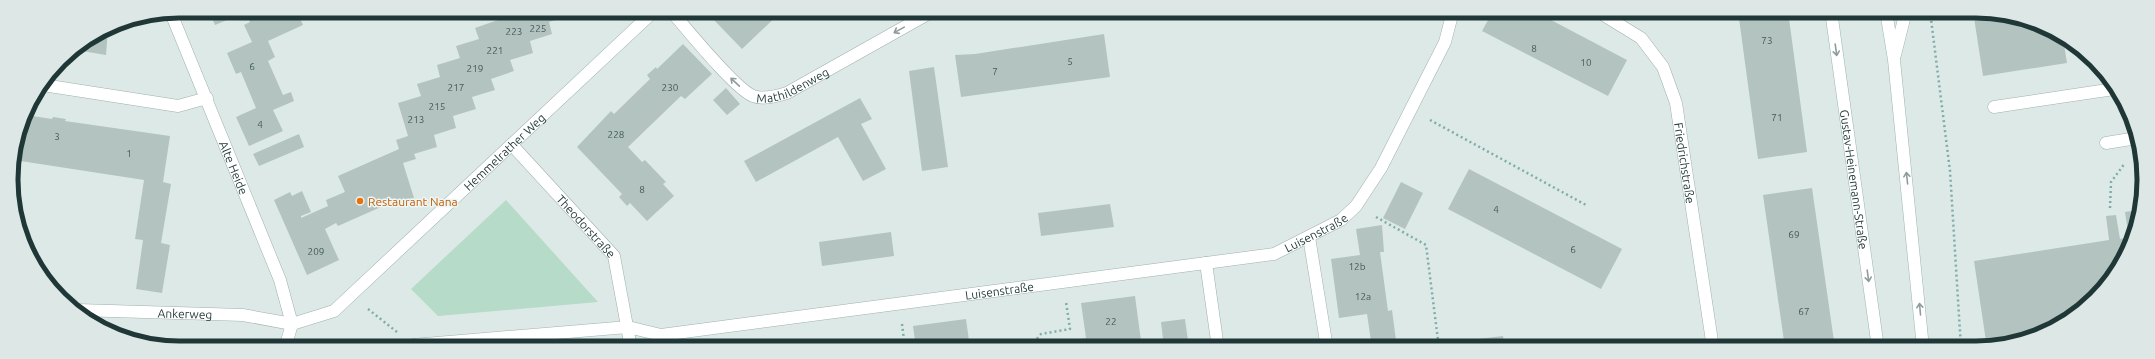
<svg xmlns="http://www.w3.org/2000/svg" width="2155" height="359" font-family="Ubuntu,sans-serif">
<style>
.green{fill:#b6dbc8}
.building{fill:#b3c4c0}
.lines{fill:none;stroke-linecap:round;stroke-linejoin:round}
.service-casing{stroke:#a0b0af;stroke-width:13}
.minor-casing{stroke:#a0b0af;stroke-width:13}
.secondary-casing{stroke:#9db5b1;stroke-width:13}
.path{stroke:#7eada9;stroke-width:2.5;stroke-dasharray:2 3;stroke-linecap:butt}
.service{stroke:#fff;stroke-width:12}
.minor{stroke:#fff;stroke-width:12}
.secondary{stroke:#fff;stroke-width:12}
.oneway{stroke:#8f9c9b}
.food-dot{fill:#e8710a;stroke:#edf6f4;stroke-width:1.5}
.labels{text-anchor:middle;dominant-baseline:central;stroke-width:3;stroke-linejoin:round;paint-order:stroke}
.number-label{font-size:10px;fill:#445b59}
.street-label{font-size:12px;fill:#1f3837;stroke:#edf6f4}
.food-label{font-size:12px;fill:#c56008;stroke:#edf6f4;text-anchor:start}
.rim{fill:none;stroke:#1f3837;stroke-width:5}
</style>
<rect width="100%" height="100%" fill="#dde9e7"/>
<path class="green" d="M 506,200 L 598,302 L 438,316 L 411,289 Z"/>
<g class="building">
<path d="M 209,11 L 297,11 L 303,25 L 268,41 L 275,57 L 268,61 L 283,95 L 291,92 L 294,101 L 273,110 L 283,131 L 249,146 L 236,117 L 256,108 L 241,72 L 236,74 L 227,53 L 252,42 L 244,25 L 250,22 L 246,12 L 215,25 Z"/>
<path d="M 495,11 L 571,11 L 572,15 L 549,22 L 552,34 L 530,41 L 533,53 L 510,60 L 514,71 L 491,79 L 495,90 L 472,97 L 476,109 L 453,116 L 456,128 L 434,135 L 437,147 L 414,154 L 416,159 L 403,163 L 414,198 L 401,202 L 399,199 L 338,226 L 336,223 L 325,229 L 339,260 L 307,275 L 274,200 L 290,192 L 292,196 L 302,191 L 311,212 L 301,216 L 301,218 L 328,206 L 326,200 L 345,192 L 338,176 L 399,149 L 396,140 L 408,136 L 398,103 L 421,96 L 417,84 L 440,77 L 437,65 L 460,58 L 456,46 L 479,39 L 475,28 L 498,20 Z"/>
<path d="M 717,11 L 782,11 L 742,49 L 711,17 Z"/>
<path d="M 1493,11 L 1534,11 L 1627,60 L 1608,96 L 1482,31 Z"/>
<path d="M 1738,11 L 1788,11 L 1807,152 L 1758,159 Z"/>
<path d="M 1973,11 L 1987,11 L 2050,28 L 2063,38 L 2067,63 L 1983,76 Z"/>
<path d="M 108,29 L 106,55 L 76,50 Z"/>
<path d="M 1104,34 L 1110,77 L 961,97 L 955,55 L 975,54 Z"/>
<path d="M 683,44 L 712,74 L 685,99 L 681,96 L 628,147 L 642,162 L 645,160 L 666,182 L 663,184 L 674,196 L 647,221 L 630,203 L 627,206 L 619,197 L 622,194 L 577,147 L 611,111 L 614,114 L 650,79 L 647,75 L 656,67 L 657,69 Z"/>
<path d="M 934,67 L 948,167 L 922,171 L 909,71 Z"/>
<path d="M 726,88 L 740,104 L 727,115 L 713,100 Z"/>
<path d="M 860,98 L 872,119 L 861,124 L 886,169 L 863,181 L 838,137 L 756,182 L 744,161 Z"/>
<path d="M 26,115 L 52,119 L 53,117 L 66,119 L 65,121 L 170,136 L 163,182 L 171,184 L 161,243 L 170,245 L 162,293 L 136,289 L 143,240 L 135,239 L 144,180 L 14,160 Z"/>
<path d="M 299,134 L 304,147 L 259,166 L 253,154 Z"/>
<path d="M 1469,169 L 1622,249 L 1601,289 L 1448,209 Z"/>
<path d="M 2142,177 L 2144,191 L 2142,199 L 2138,178 Z"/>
<path d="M 1401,182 L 1423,193 L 1405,229 L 1383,218 Z"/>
<path d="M 1812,188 L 1835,348 L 1785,348 L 1763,195 Z"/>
<path d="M 1110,204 L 1114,227 L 1041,236 L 1038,213 Z"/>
<path d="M 2139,210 L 2131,244 L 2130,246 L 2125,212 Z"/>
<path d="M 2116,215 L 2120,239 L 2124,238 L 2126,251 L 2095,298 L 2050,331 L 1987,348 L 1974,261 L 2109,240 L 2106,216 Z"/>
<path d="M 1382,225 L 1384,252 L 1380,252 L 1388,311 L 1392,310 L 1397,348 L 1372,348 L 1367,314 L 1339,318 L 1331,259 L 1360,255 L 1356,229 Z"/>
<path d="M 891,232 L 894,256 L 822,266 L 819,242 Z"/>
<path d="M 1135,296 L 1142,348 L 1037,348 L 1037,345 L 1086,338 L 1081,303 Z"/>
<path d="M 966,319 L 970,348 L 916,348 L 913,326 Z"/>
<path d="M 1185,319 L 1189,348 L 1164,348 L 1161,322 Z"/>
<path d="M 1503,336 L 1505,348 L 1454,348 L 1453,342 Z"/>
</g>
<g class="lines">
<g class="service-casing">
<g id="service">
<path d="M 1994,107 L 2114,89"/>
<path d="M 2106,143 L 2137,138"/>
<path d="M 1309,237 L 1327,348"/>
<path d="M 1206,263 L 1218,348"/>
</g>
</g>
<g class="minor-casing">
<g id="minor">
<path id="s1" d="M 671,11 C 687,29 734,88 753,96 C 763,100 777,96 787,93 L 933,11"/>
<path id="s2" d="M 1597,11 L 1641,38 L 1663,67 L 1676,103 L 1713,348"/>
<path id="s3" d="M 171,13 L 280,280 L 292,324 L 285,348"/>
<path d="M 43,85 L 178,106 L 207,98"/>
<path id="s4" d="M 512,145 L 614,256 L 631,348"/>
<path id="s5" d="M 78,310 L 243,315 L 292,324 L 334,311 L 654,11"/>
<path id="s6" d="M 413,345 L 628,327 L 661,335 L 1274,254 L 1341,220 L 1356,206 L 1381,168 L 1445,42 L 1453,11"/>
</g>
</g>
<g class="secondary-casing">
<g id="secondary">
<path id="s7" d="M 1831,11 L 1878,348"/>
<path d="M 1886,11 L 1894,60 L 1923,348"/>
<path d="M 1895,55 L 1906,11"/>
</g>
</g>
<g class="path">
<path d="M 1930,11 L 1950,171 L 1961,348"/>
<path d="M 1430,120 L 1586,205"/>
<path d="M 2110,208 L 2111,182 L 2125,163"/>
<path d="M 1376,217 L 1426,245 L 1439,348"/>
<path d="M 368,309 L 397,332"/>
<path d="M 902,324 L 905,348"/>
<path d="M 1009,348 L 1034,342 L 1041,334 L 1070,329 L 1066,302"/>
</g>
<use href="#service" class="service"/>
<use href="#minor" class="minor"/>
<use href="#secondary" class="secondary"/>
</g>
<defs><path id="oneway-shaft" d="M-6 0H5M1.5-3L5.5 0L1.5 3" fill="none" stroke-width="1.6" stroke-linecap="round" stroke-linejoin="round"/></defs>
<g class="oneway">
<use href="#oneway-shaft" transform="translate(899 30) rotate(151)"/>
<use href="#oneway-shaft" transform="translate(1836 50) rotate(82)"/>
<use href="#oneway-shaft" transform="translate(735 82) rotate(-137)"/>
<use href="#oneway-shaft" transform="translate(1907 178) rotate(-96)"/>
<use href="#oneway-shaft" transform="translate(1868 276) rotate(82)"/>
<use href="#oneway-shaft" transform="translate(1920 309) rotate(-95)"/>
</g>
<circle class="food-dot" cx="360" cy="201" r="4"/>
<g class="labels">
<g class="number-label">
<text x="538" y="28">225</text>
<text x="514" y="31">223</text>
<text x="1767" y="40">73</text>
<text x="1534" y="48">8</text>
<text x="495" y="50">221</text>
<text x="1070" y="61">5</text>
<text x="1586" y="62">10</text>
<text x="252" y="66">6</text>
<text x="475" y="68">219</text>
<text x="995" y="71">7</text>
<text x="456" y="87">217</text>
<text x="670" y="87">230</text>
<text x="437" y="106">215</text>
<text x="1777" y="117">71</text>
<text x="416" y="119">213</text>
<text x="260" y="124">4</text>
<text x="616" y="134">228</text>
<text x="57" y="136">3</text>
<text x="129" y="153">1</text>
<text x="642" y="189">8</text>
<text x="1496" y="209">4</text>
<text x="1794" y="234">69</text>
<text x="1573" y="249">6</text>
<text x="316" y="251">209</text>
<text x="1357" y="266">12b</text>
<text x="1363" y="296">12a</text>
<text x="1804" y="311">67</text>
<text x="1111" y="321">22</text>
</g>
<g class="street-label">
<text stroke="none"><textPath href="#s1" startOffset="161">Mathildenweg</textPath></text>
<text stroke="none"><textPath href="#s5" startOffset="492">Hemmelrather Weg</textPath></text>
<text stroke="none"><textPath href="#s2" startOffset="187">Friedrichstraße</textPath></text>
<text stroke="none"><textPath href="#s3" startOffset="167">Alte Heide</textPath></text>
<text stroke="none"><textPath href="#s7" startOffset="170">Gustav-Heinemann-Straße</textPath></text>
<text stroke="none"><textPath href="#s4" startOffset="110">Theodorstraße</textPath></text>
<text stroke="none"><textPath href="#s6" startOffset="915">Luisenstraße</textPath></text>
<text stroke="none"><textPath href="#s6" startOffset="591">Luisenstraße</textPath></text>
<text stroke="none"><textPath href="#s5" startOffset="107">Ankerweg</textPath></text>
</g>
<g class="food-label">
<text x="368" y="201">Restaurant Nana</text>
</g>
</g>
<path d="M0 0H2155V359H0ZM179 18H1976A161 161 0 0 1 2137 179V180A161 161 0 0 1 1976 341H179A161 161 0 0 1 18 180V179A161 161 0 0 1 179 18Z" fill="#dde7e5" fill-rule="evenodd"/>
<path class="rim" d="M179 18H1976A161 161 0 0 1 2137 179V180A161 161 0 0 1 1976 341H179A161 161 0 0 1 18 180V179A161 161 0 0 1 179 18Z"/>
</svg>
